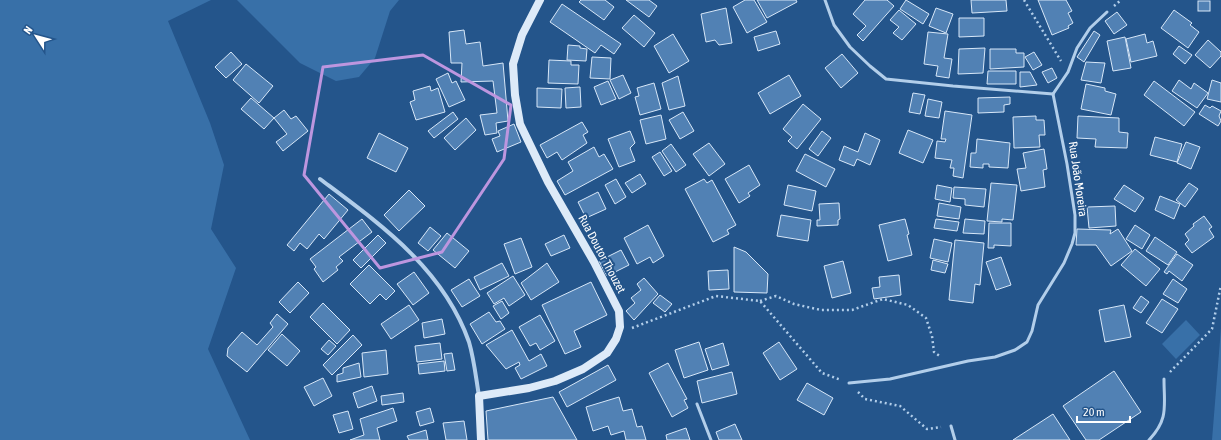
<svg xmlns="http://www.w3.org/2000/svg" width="1221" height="440" font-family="'Asap Condensed',sans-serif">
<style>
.green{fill:#3870a8}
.building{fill:#5181b4;stroke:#d7e7f8}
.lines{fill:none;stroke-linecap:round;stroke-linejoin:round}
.path{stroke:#b2ceea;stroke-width:2.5;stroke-dasharray:2 3;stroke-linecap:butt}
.lane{stroke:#b2ceea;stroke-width:3}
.street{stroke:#b2ceea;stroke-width:4}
.secondary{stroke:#ddeaf8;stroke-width:8}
.marked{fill:none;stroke:#bd96df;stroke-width:3;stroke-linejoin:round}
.labels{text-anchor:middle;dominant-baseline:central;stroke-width:4;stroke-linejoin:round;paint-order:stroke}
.street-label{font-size:12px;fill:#fff;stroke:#24558b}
</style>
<rect width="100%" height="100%" fill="#24558b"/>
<g class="green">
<path d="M 0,0 L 211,0 L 168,21 L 210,123 L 224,165 L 211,229 L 236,268 L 208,349 L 250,440 L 0,440 Z"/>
<path d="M 237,0 L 399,0 L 390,11 L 375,58 L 359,77 L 336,81 L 300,63 Z"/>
<path d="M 1186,320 L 1200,335 L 1176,359 L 1162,344 Z"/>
<path d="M 1221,328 L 1221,440 L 1212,440 Z"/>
</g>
<g class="building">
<path d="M 581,0 L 605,0 L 614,7 L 604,20 L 579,2 Z"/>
<path d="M 626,0 L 649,0 L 657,6 L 649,17 Z"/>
<path d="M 745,0 L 754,0 L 767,22 L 747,33 L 733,7 Z"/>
<path d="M 757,0 L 796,0 L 797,2 L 767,18 Z"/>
<path d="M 865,0 L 887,0 L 894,6 L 863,41 L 857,35 L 866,26 L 853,14 Z"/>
<path d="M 906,0 L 929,14 L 923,24 L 900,9 Z"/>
<path d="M 971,0 L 1006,0 L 1007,11 L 972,13 Z"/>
<path d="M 1038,0 L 1066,0 L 1072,11 L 1068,13 L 1073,23 L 1068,26 L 1069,28 L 1052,35 Z"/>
<rect x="1198" y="1" width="12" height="10"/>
<path d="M 562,4 L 621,44 L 614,54 L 601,45 L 595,53 L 550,22 Z"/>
<path d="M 726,8 L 732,43 L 719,45 L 715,40 L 706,42 L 701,14 Z"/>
<path d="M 936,8 L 953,14 L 946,33 L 929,26 Z"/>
<path d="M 899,10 L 916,24 L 902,40 L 893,33 L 899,27 L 890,20 Z"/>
<path d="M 1174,10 L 1192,23 L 1190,25 L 1199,32 L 1188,48 L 1161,28 Z"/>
<path d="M 1117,12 L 1127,25 L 1114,34 L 1105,21 Z"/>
<path d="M 634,15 L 655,33 L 644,47 L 622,28 Z"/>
<path d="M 959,18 L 984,18 L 984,36 L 959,37 Z"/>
<path d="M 464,30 L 466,44 L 480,42 L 483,66 L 503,63 L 508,121 L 496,123 L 497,133 L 485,135 L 480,115 L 497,113 L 493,81 L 461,82 L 462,63 L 451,63 L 449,32 Z"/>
<path d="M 776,31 L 780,44 L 758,51 L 754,37 Z"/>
<path d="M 1094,31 L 1100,35 L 1084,62 L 1077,57 Z"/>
<path d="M 928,32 L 948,34 L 944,58 L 952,59 L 949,78 L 936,76 L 938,66 L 924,64 Z"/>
<path d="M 673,34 L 689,61 L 669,73 L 654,46 Z"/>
<path d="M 1145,34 L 1147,43 L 1153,41 L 1157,56 L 1131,62 L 1126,39 Z"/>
<path d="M 1125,37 L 1131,68 L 1113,71 L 1107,41 Z"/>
<path d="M 1208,40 L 1221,52 L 1221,56 L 1210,68 L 1195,55 Z"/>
<path d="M 568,45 L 580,46 L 580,48 L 587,49 L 586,61 L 567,60 Z"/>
<path d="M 1179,46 L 1192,55 L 1185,64 L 1173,54 Z"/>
<path d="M 985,48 L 983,73 L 958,74 L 959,49 Z"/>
<path d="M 990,49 L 1016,49 L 1016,53 L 1024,53 L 1024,67 L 990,69 Z"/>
<path d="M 231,52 L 242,64 L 226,78 L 215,67 Z"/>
<path d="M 1034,52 L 1042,65 L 1033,70 L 1025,57 Z"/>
<path d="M 842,54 L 858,73 L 841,88 L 825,68 Z"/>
<path d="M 592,57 L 611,58 L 610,79 L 590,78 Z"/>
<path d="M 549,60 L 571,61 L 571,65 L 579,65 L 578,84 L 548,83 Z"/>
<path d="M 1086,62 L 1105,63 L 1101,83 L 1081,80 Z"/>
<path d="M 246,64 L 273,86 L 259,103 L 233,80 Z"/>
<path d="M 1052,68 L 1057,78 L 1048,83 L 1042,72 Z"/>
<path d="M 988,71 L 1016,71 L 1016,84 L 987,84 Z"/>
<path d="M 1020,72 L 1030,72 L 1037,85 L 1020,87 Z"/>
<path d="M 448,73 L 452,83 L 456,81 L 465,100 L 449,107 L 436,79 Z"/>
<path d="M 623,75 L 631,93 L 619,99 L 610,80 Z"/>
<path d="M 789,75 L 801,96 L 770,114 L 758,93 Z"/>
<path d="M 678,76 L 685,106 L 669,110 L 662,83 Z"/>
<path d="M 1179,80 L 1191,89 L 1194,83 L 1208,93 L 1197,108 L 1172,91 Z"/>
<path d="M 1212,80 L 1221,83 L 1221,102 L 1207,99 Z"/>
<path d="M 608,81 L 616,99 L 601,105 L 594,87 Z"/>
<path d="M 1154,81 L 1195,112 L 1184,126 L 1144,95 Z"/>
<path d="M 654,83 L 661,109 L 640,115 L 635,97 L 639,96 L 637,88 Z"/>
<path d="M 1086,84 L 1105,88 L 1105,91 L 1116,94 L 1111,115 L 1081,109 Z"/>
<path d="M 430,86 L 431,91 L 438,88 L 445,112 L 416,120 L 410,102 L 415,100 L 413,91 Z"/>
<path d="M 580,87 L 581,107 L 566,108 L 565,88 Z"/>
<path d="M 537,88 L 562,89 L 561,108 L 537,107 Z"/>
<path d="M 913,93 L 925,95 L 920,114 L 909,112 Z"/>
<path d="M 1010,97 L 1010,104 L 1004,105 L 1004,112 L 978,113 L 978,98 Z"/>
<path d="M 251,98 L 274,118 L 264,129 L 241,109 Z"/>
<path d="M 928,99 L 942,102 L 939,118 L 925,116 Z"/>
<path d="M 803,104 L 821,119 L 797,149 L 788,141 L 792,137 L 783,129 Z"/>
<path d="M 1205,105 L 1210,108 L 1212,106 L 1221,111 L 1219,116 L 1221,121 L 1218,126 L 1199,114 Z"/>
<path d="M 284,110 L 291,119 L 296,116 L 308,131 L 283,151 L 276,142 L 287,134 L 274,118 Z"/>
<path d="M 945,111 L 972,115 L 963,178 L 953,176 L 954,168 L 950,168 L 952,160 L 935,158 L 937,141 L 945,142 L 946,139 L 941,139 Z"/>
<path d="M 453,112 L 458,119 L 434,138 L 428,131 Z"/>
<path d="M 683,112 L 694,131 L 680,139 L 669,120 Z"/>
<path d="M 661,115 L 666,139 L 646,144 L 640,120 Z"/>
<path d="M 1036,116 L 1036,120 L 1044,120 L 1045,135 L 1039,135 L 1040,147 L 1014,148 L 1013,117 Z"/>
<path d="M 1078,116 L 1119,118 L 1119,132 L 1128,133 L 1127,148 L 1095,147 L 1096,139 L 1077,138 Z"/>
<path d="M 466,118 L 476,130 L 455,150 L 444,138 Z"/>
<path d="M 582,122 L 588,132 L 583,135 L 587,143 L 562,160 L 557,152 L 547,158 L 540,145 Z"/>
<path d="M 514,124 L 521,142 L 497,152 L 492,139 L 500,136 L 498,131 Z"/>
<path d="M 908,130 L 933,140 L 923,163 L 899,153 Z"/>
<path d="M 630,131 L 635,143 L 630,148 L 635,161 L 619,167 L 608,139 Z"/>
<path d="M 822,131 L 831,138 L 818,156 L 809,149 Z"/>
<path d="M 379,133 L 408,148 L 396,172 L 367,158 Z"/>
<path d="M 865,133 L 880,140 L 870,165 L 857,159 L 854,166 L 839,160 L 844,146 L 858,152 Z"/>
<path d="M 1155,137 L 1182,144 L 1177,162 L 1150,155 Z"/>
<path d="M 977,139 L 1010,143 L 1008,168 L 989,167 L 989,164 L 983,164 L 983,168 L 970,167 L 971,153 L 976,153 Z"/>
<path d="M 1186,142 L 1200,147 L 1191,169 L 1177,163 Z"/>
<path d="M 709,143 L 725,164 L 709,176 L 693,154 Z"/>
<path d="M 671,144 L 686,165 L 676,172 L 662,151 Z"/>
<path d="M 594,147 L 599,157 L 604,154 L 613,169 L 565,195 L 557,181 L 573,171 L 568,162 Z"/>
<path d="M 1044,149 L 1047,169 L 1043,170 L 1045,187 L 1021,191 L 1017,169 L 1026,168 L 1023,153 Z"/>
<path d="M 660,152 L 672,171 L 664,176 L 652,157 Z"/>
<path d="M 805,154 L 835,169 L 826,187 L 796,171 Z"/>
<path d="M 749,165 L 760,185 L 748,193 L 750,196 L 739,203 L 725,179 Z"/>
<path d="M 640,174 L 646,184 L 632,193 L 625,183 Z"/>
<path d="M 616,179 L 626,197 L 615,204 L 605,185 Z"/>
<path d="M 704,179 L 707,183 L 712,180 L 736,225 L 727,230 L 729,234 L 713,242 L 685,189 Z"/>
<path d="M 991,183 L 1017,185 L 1013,220 L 1002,219 L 1002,222 L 987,221 Z"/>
<path d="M 1189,183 L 1198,189 L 1185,207 L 1176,200 Z"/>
<path d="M 788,185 L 816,191 L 812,211 L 784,205 Z"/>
<path d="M 937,185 L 952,188 L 950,202 L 935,199 Z"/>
<path d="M 1124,185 L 1144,198 L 1135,212 L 1114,199 Z"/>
<path d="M 954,187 L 986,189 L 984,207 L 965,205 L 965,199 L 953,198 Z"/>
<path d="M 409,190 L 425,206 L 399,231 L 384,215 Z"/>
<path d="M 598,192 L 606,209 L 586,218 L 578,202 Z"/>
<path d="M 329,194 L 348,210 L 324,239 L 319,234 L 307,249 L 300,243 L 294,251 L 287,245 Z"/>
<path d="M 1160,196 L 1180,204 L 1174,219 L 1155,210 Z"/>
<path d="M 839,203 L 840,219 L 838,220 L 838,225 L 817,226 L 817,220 L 820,220 L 819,204 Z"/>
<path d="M 939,203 L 961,207 L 959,219 L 937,216 Z"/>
<path d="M 1115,206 L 1116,226 L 1089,228 L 1087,207 Z"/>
<path d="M 781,215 L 811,220 L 808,241 L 777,236 Z"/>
<path d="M 1204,216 L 1212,227 L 1209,229 L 1214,237 L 1192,253 L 1185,244 L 1189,240 L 1185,234 L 1194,226 L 1193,224 Z"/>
<path d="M 362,219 L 372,232 L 339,257 L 343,261 L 336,267 L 338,270 L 323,282 L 314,269 L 316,267 L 310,259 Z"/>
<path d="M 905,219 L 909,234 L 907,235 L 912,255 L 888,261 L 879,225 Z"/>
<path d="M 936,219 L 959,222 L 957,231 L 934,228 Z"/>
<path d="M 965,219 L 985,221 L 984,234 L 963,233 Z"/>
<path d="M 989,223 L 1011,223 L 1011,246 L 994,245 L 994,248 L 988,248 Z"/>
<path d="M 648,225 L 664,256 L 653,263 L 650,257 L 637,264 L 624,238 Z"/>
<path d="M 1135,225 L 1150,235 L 1142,249 L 1126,239 Z"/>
<path d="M 430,227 L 441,236 L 428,251 L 418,243 Z"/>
<path d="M 1077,229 L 1111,230 L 1110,234 L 1118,229 L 1132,251 L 1111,266 L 1096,245 L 1076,245 Z"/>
<path d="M 447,233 L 469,251 L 455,268 L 433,250 Z"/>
<path d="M 378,235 L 386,243 L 361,268 L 353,260 Z"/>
<path d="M 564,235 L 570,248 L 551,256 L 545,244 Z"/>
<path d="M 1155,237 L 1177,252 L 1168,265 L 1146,251 Z"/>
<path d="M 521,238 L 532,267 L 515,274 L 504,244 Z"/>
<path d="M 934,239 L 952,243 L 948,262 L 930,258 Z"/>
<path d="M 955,240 L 984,243 L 980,285 L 975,284 L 973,303 L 949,300 Z"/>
<path d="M 734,247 L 746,252 L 768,274 L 767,293 L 734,292 Z"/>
<path d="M 1135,249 L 1160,269 L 1146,286 L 1121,265 Z"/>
<path d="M 621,250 L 629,265 L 607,276 L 599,261 Z"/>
<path d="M 1177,254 L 1193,265 L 1182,281 L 1169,271 L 1167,274 L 1164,272 Z"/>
<path d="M 1001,257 L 1011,285 L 996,290 L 986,262 Z"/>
<path d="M 933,260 L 948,264 L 945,273 L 931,270 Z"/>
<path d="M 843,261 L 851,293 L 832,298 L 824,266 Z"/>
<path d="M 502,263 L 509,276 L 480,290 L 474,277 Z"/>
<path d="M 547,263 L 559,282 L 531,300 L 521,283 Z"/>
<path d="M 369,265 L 395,291 L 386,300 L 380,294 L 370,304 L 350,284 Z"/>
<path d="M 728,270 L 729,289 L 709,290 L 708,271 Z"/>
<path d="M 414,272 L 429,293 L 413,305 L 397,284 Z"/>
<path d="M 899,275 L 901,295 L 874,299 L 872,288 L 880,287 L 879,277 Z"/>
<path d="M 513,276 L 525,295 L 509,306 L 504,298 L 494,304 L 487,293 Z"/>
<path d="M 644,278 L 658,294 L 634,320 L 626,311 L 635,303 L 631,298 L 641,290 L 637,284 Z"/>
<path d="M 469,279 L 480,296 L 462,307 L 451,290 Z"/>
<path d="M 1173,279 L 1187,289 L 1178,303 L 1163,294 Z"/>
<path d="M 298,282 L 309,293 L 290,313 L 279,302 Z"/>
<path d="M 591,282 L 607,315 L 574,331 L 581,347 L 565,354 L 542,305 Z"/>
<path d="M 660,295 L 672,304 L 665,312 L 653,303 Z"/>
<path d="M 1141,296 L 1149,302 L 1141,313 L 1133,308 Z"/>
<path d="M 1162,299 L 1178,309 L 1162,333 L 1146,323 Z"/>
<path d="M 502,301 L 509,313 L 501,319 L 493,306 Z"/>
<path d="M 323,303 L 350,330 L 337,344 L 310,317 Z"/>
<path d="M 409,305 L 419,320 L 391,339 L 381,324 Z"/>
<path d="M 1124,305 L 1131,337 L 1105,342 L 1099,310 Z"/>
<path d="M 489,312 L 496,322 L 500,321 L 505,329 L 482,344 L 470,324 Z"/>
<path d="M 277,314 L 288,324 L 247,372 L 227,356 L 228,348 L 242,332 L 257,345 L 273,327 L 270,323 Z"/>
<path d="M 540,315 L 555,341 L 540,350 L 536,343 L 530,346 L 519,327 Z"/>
<path d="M 442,319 L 445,334 L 424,338 L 422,323 Z"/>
<path d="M 512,330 L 529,361 L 541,354 L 547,366 L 521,379 L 515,368 L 520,365 L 519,362 L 506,369 L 486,345 Z"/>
<path d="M 282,334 L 300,351 L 287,366 L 268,350 Z"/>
<path d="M 353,335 L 362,345 L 332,375 L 323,365 Z"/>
<path d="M 329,340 L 336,346 L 328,355 L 321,349 Z"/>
<path d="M 699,342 L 708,370 L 684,378 L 675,350 Z"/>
<path d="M 779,342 L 797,369 L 780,380 L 763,353 Z"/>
<path d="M 440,343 L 442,359 L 417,362 L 415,346 Z"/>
<path d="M 723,343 L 729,365 L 712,370 L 705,349 Z"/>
<path d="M 386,350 L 388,374 L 364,377 L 362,353 Z"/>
<path d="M 452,353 L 455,370 L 447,371 L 444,354 Z"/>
<path d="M 444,361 L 445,371 L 419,374 L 418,364 Z"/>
<path d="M 359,363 L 361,377 L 337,382 L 337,375 L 343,373 L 343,368 Z"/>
<path d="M 668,363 L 687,399 L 684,400 L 688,408 L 672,417 L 649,373 Z"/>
<path d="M 608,365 L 616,380 L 567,407 L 559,392 Z"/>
<path d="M 1114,371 L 1141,412 L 1099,440 L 1086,440 L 1063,406 Z"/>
<path d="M 732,372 L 737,394 L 702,403 L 697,381 Z"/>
<path d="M 323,378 L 332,396 L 314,406 L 304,387 Z"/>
<path d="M 807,383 L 833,398 L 824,415 L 797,400 Z"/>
<path d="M 372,386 L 377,401 L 358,408 L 353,393 Z"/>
<path d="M 403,393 L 404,402 L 382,405 L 381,396 Z"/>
<path d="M 553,397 L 577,440 L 488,440 L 486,411 Z"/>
<path d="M 619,397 L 623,411 L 632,409 L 637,427 L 642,426 L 646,440 L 626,440 L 624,431 L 611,435 L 608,426 L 593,431 L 586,407 Z"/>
<path d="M 393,408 L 397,421 L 377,428 L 380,440 L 350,440 L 364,435 L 360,419 Z"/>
<path d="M 430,408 L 434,422 L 420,426 L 416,412 Z"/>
<path d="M 348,411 L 353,429 L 339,433 L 333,415 Z"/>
<path d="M 1053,414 L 1070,440 L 1013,440 Z"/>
<path d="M 464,421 L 467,440 L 446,440 L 443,423 Z"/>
<path d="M 735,424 L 742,440 L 719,440 L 716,432 Z"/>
<path d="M 686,428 L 690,440 L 667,440 L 666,435 Z"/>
<path d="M 426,430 L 428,440 L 409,440 L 407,436 Z"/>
</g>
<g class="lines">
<g class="path">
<path d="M 1024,0 L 1061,61"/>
<path d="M 1114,6 L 1121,0"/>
<path d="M 760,301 L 776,296 L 794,304 L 821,310 L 852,310 L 883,299 L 908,305 L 926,318 L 932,336 L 934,352 L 941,357"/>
<path d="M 632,328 L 716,296 L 760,301 L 822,373 L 841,380"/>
<path d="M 1170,372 L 1212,329 L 1221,285"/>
<path d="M 858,392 L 865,399 L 900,406 L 927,429 L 941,427"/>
</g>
<g class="lane">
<path d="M 825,0 L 834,25 L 850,47 L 870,66 L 886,79 L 953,86 L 1053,94"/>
<path d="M 1053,94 L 1068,72 L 1077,48 L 1090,28 L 1107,12"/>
<path d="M 849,383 L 890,379 L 968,361 L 995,357 L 1015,350 L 1027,342 L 1032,331 L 1038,305 L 1064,263 L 1072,244 L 1075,233 L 1075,215 L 1067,164 L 1053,94"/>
<path d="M 697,404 L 711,440"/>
<path d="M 951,426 L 955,440"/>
<path d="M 1149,440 C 1169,419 1164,406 1164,379"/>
</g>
<path class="street" d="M 320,179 C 380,224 443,268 469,342 C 474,359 476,378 479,396"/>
<path class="secondary" d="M 481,440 L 479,396 L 529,388 L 555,381 L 583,369 L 607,353 L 616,339 L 620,327 L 619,311 L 594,262 L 548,182 L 520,124 L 515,95 L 513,64 L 522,35 L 540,0"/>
</g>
<path class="marked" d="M 423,55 L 511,105 L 504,159 L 442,252 L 380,268 L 304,175 L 323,67 Z"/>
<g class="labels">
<g class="street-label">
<text transform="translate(1078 179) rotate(82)">Rua João Moreira</text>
<text transform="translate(602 254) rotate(62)">Rua Doutor Thouzet</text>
</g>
</g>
<g transform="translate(36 36) rotate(306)" stroke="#24558b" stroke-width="3" paint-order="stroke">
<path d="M0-3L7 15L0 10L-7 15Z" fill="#ffffff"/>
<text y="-6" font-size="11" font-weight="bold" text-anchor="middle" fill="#ffffff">N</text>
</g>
<path d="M1077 416v6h53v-6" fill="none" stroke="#ffffff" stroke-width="2"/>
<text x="1083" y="416" font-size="12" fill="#ffffff" stroke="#24558b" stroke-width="3" paint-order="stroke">20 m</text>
</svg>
